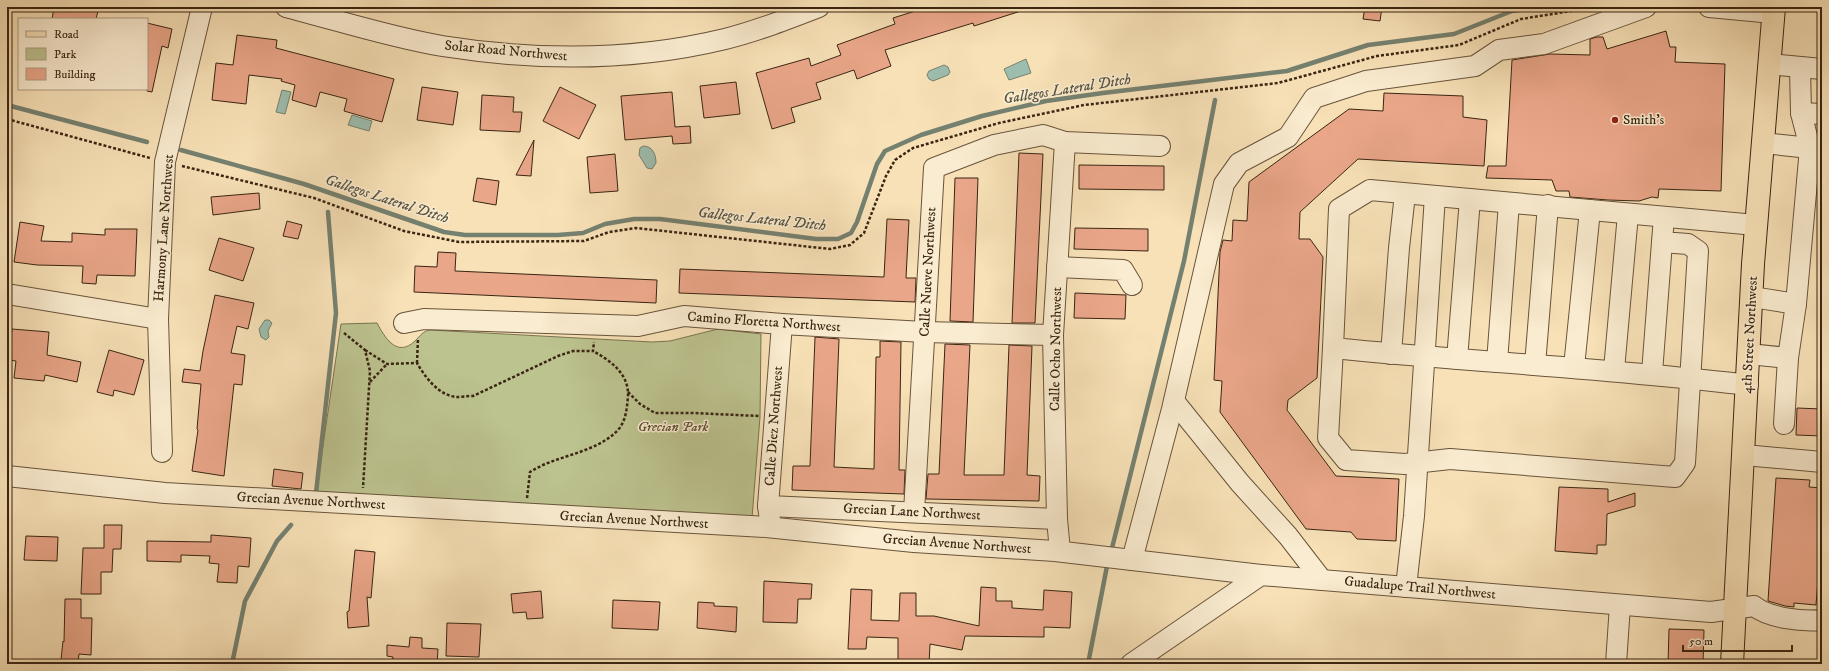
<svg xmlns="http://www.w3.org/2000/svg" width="1829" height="671" font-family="'IM FELL DW Pica',serif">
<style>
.green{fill:#bcc38f;stroke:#7a7450}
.water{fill:#9dbeaf;stroke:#758170}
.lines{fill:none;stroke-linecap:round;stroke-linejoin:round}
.stream{stroke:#758170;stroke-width:4.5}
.building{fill:#eaa689;stroke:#392512}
.minor-casing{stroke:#69543b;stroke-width:22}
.major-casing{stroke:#392512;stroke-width:24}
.path{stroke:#392512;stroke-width:2.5;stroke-dasharray:3 2;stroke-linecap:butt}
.minor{stroke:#faecd0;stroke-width:20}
.major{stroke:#f8e1b7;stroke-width:22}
.poi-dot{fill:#8f2418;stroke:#faecd0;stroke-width:1.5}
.labels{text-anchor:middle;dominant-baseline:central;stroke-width:3;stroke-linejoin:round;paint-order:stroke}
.street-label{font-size:14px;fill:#392512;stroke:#faecd0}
.poi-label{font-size:14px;fill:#392512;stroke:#faecd0;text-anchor:start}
.park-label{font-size:14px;font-style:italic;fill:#5a4c31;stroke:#faecd0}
.water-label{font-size:15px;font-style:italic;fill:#575341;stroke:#faecd0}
</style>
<rect width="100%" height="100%" fill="#f8e1b7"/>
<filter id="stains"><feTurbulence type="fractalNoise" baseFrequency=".005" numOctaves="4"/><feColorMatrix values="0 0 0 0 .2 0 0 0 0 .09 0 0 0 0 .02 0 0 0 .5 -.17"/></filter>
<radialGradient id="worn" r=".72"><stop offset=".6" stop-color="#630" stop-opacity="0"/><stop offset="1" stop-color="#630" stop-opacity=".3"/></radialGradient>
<path class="green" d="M 377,323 C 385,338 397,358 415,341 C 420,336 423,331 430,330 L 652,342 L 670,341 L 718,329 L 761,334 L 760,417 L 752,518 L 316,493 L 341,324 Z"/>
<g class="water">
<path d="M 1026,59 L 1031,73 L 1009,80 L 1004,69 Z"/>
<path d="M 944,65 L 948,67 L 950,72 L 948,75 L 933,81 L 929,79 L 927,75 L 929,71 Z"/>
<path d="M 282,90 L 291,92 L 285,114 L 276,112 Z"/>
<path d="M 352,115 L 372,121 L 369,131 L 348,125 Z"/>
<path d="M 643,146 C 653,146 656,155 656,163 L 652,169 L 647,168 L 639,155 L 640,148 Z"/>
<path d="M 265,320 L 269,320 L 272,323 L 268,331 L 269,337 L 266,340 L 261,337 L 259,329 Z"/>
</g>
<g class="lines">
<g class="stream">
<path d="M 7,105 L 147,142"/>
<path d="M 181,150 L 304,184 L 444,232 L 465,235 L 558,235 L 583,233 L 605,224 L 634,219 L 660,219 L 816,239 L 838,239 L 851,233 L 857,222 L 877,164 L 885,151 L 921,135 L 982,116 L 1046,101 L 1103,93 L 1287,71 L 1368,45 L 1454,34 L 1512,11 L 1544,7"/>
<path d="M 316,493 L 336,313 L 328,212"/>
<path d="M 1111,552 L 1184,261 L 1215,100"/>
<path d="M 232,664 L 245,601 L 277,541 L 291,525"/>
<path d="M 1088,664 L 1108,561"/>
</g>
</g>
<g class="building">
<path d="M 54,7 L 99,7 L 96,19 L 52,19 Z"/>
<path d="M 928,7 L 1024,7 L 1024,10 L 974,26 L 973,23 L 885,50 L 891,66 L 857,79 L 854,70 L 816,83 L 821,99 L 791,108 L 795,122 L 772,129 L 756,73 L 809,58 L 811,66 L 841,55 L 837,45 L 895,24 L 893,18 Z"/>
<path d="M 1365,7 L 1382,7 L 1380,21 L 1363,19 Z"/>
<path d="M 147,23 L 172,29 L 168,48 L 162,46 L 152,92 L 147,91 Z"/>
<path d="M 1666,31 L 1670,47 L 1676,47 L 1675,62 L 1725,64 L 1721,191 L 1659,189 L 1658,198 L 1652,197 L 1639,201 L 1608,200 L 1570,197 L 1569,191 L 1556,191 L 1552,180 L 1486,178 L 1488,166 L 1506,166 L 1512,60 L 1550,54 L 1590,55 L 1590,39 L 1597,37 L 1603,37 L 1607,49 Z"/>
<path d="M 237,35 L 277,40 L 276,48 L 394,79 L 382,122 L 344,111 L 347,99 L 320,92 L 316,107 L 292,100 L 295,85 L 281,81 L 282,79 L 249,75 L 246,104 L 212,100 L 216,63 L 233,65 Z"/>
<path d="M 736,82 L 740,114 L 704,118 L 700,86 Z"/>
<path d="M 422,87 L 458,92 L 453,125 L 417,120 Z"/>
<path d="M 560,87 L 596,105 L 579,139 L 543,121 Z"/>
<path d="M 672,92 L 675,127 L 690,126 L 691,143 L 673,144 L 672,136 L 625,140 L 621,96 Z"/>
<path d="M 1384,93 L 1463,96 L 1463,117 L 1487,120 L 1484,166 L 1358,159 L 1300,212 L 1299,239 L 1310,239 L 1323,257 L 1317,378 L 1288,400 L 1287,410 L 1336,476 L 1399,479 L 1396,541 L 1357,539 L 1351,532 L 1306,529 L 1220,412 L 1222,381 L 1214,380 L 1220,252 L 1223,240 L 1232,241 L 1233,220 L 1247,221 L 1249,182 L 1349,109 L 1383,111 Z"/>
<path d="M 482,95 L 514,97 L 513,112 L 522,112 L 520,132 L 480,130 Z"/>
<path d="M 534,140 L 531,176 L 516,175 Z"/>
<path d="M 1019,153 L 1043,154 L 1035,323 L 1012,323 Z"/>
<path d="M 615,154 L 618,191 L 590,193 L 587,157 Z"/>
<path d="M 1079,165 L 1164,166 L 1164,190 L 1079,189 Z"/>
<path d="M 477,178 L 499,181 L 496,205 L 473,201 Z"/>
<path d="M 955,178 L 978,178 L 973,322 L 950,321 Z"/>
<path d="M 259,193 L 260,209 L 213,215 L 211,197 Z"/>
<path d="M 887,219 L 909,220 L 906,278 L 916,278 L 915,302 L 679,293 L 680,269 L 884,277 Z"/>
<path d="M 287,221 L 302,225 L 298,239 L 283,236 Z"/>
<path d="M 20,222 L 44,226 L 41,241 L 72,242 L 72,233 L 105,235 L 105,229 L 137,229 L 135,276 L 97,275 L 96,284 L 82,283 L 83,266 L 37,265 L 14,262 Z"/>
<path d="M 1075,228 L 1148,229 L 1148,251 L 1074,249 Z"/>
<path d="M 219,238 L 254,248 L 243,281 L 209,270 Z"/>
<path d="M 438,252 L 456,253 L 455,271 L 657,280 L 656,303 L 414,292 L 415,266 L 437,267 Z"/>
<path d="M 1075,293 L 1126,295 L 1125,319 L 1074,318 Z"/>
<path d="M 215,295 L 254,303 L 248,329 L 237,326 L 231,353 L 245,355 L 242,385 L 234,384 L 224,476 L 192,471 L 198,430 L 197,429 L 201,384 L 182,382 L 184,369 L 200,371 L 203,351 Z"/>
<path d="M 12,329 L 49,332 L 47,355 L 81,362 L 77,382 L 45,375 L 44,381 L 14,378 L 16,361 L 9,360 Z"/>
<path d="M 815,337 L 839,339 L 834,467 L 874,469 L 876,357 L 880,357 L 880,341 L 901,342 L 899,470 L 905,470 L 904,494 L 792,490 L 793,466 L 810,466 Z"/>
<path d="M 945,344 L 970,345 L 964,475 L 1004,475 L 1009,345 L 1032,346 L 1027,475 L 1040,476 L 1039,501 L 926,499 L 928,474 L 939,474 Z"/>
<path d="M 109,350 L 144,360 L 134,395 L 114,390 L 113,396 L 97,392 Z"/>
<path d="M 1797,408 L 1822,409 L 1822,436 L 1796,435 Z"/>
<path d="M 274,469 L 303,473 L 301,489 L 272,486 Z"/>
<path d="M 1776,478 L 1810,480 L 1809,487 L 1822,488 L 1822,530 L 1816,605 L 1794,603 L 1794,607 L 1785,606 L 1768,601 Z"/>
<path d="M 1559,487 L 1608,489 L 1608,502 L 1635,493 L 1635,506 L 1607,514 L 1606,545 L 1597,545 L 1597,554 L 1555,551 Z"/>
<path d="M 104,525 L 122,525 L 121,549 L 113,549 L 112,572 L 101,572 L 101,594 L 81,594 L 83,548 L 104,548 Z"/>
<path d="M 211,535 L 251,538 L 249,567 L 238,566 L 237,583 L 217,582 L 219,564 L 209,563 L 210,556 L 181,555 L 181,562 L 147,561 L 147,541 L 211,542 Z"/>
<path d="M 26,536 L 58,537 L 57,561 L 24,560 Z"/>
<path d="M 355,550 L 375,552 L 371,598 L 367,597 L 369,626 L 348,628 L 347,612 L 349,611 Z"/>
<path d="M 764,581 L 812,584 L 811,599 L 798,599 L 797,623 L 763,622 Z"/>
<path d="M 981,587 L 996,588 L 996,601 L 1012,601 L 1012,608 L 1043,610 L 1044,590 L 1072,592 L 1070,628 L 1044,627 L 1044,637 L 965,636 L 962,650 L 930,644 L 929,664 L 898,664 L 898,638 L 867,637 L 866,649 L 848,649 L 851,589 L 872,590 L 871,620 L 899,621 L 900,593 L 916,593 L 916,616 L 934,616 L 979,626 Z"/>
<path d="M 541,591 L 543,618 L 527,619 L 526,612 L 513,613 L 511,594 Z"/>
<path d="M 65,599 L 81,599 L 81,618 L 92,618 L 91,655 L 79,654 L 78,662 L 61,660 L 63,641 L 64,642 Z"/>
<path d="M 613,600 L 660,602 L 658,630 L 612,628 Z"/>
<path d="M 698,602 L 714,603 L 714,606 L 737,607 L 736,632 L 697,628 Z"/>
<path d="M 447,623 L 481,624 L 479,657 L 446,656 Z"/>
<path d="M 1669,629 L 1704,630 L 1703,664 L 1668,664 Z"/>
<path d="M 410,637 L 422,638 L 422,648 L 438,649 L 437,664 L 392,664 L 393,657 L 387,656 L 387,645 L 409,647 Z"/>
</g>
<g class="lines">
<g class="minor-casing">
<g id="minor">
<path d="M 286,7 C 337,20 389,37 442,46 C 537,61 630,62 725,39 C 757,31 788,19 819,7"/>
<path d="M 1709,7 L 1773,13"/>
<path d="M 1769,64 L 1822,69"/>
<path d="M 1800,67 L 1801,113 L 1822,114"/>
<path d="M 1801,113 L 1810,148 L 1822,148"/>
<path d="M 1057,267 L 1123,270 L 1132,285"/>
<path d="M 7,294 L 158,319"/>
<path d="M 1752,297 L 1796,304 L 1810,148 L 1763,143"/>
<path d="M 404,323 L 424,319 L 638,326 L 684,316 L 782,324 L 924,332 L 1053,335"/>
<path d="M 1333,348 L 1328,438 L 1346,460 L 1405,464 L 1450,459 L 1675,477 L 1685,463 L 1698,251 L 1688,244 L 1662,242 L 1664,217"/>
<path d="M 1391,354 L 1399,248 L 1405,194"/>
<path d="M 1749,354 L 1788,358 L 1796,304"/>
<path d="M 1457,359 L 1470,199"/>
<path d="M 1497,362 L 1509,203"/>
<path d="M 1535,365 L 1548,205"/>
<path d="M 1574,367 L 1590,210"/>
<path d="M 1614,370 L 1628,214"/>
<path d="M 1652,373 L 1662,242"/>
<path d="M 1748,385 C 1609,368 1471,362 1333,348 L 1339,209 L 1370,190 L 1756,225"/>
<path d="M 1174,401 L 1240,483 L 1288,536 L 1322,580"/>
<path d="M 1784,424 L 1788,358"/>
<path d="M 162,452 L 158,319 L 165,162 L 202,7"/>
<path d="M 1744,455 L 1822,462"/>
<path d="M 7,476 L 165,493 L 766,527 L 914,542 L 1055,551 L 1261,575"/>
<path d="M 768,506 L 1057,519"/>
<path d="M 914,512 L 934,168 L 994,145 L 1043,135 L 1065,142 L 1160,146"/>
<path d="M 770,520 L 768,506 L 782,324"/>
<path d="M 1060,551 L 1057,519 L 1053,335 L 1065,142"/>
<path d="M 1132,560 L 1172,409 L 1224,184 L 1239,163 L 1288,137 L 1314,98 L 1366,81 L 1475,66 L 1499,50 L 1544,44 L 1646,7"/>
<path d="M 1406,587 L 1414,516 L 1435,196"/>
<path d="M 1131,664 L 1261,575 L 1711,612 L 1754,606 C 1769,618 1802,622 1822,620"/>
<path d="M 1616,664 L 1620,605"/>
</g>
</g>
<g class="major-casing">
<path id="major" d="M 1732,664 L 1753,264 L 1774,7"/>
</g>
<g class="path">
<path d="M 7,119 L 150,158"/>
<path d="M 182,166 L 314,198 L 404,231 L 459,242 L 584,241 L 609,232 L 636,228 L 830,249 L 850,245 L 864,233 L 886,176 L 895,160 L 913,148 L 999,123 L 1084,105 L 1278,83 L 1377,56 L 1459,45 L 1521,19 L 1590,8"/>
<path d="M 344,333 L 365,350 L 370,371 L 363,488"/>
<path d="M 365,350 L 387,364 L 417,363 C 425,377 439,396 457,397 C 462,397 467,396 473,396 L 558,356 L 573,351 L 593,351 L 594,342"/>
<path d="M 417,363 L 418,338"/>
<path d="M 370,382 L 387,364"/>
<path d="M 628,392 L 640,404 L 655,413 L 693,413 L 759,416"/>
<path d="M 527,498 L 530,472 C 556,455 594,454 617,431 C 626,422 627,408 628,396 C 629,374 611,361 593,351"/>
</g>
<use href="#minor" class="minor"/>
<use href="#major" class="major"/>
</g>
<circle class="poi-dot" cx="1615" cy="120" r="4"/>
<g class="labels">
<g class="street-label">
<text transform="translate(506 51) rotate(5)">Solar Road Northwest</text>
<text transform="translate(164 228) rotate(-86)">Harmony Lane Northwest</text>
<text transform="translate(928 272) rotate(-87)">Calle Nueve Northwest</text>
<text transform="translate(764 322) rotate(4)">Camino Floretta Northwest</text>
<text transform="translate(1750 335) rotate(-87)">4th Street Northwest</text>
<text transform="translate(1056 349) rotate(-89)">Calle Ocho Northwest</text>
<text transform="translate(774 426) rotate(-86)">Calle Diez Northwest</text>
<text transform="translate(311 501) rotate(3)">Grecian Avenue Northwest</text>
<text transform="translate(912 512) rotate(3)">Grecian Lane Northwest</text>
<text transform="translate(634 520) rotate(3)">Grecian Avenue Northwest</text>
<text transform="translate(957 544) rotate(4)">Grecian Avenue Northwest</text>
<text transform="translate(1420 588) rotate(5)">Guadalupe Trail Northwest</text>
</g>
<g class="poi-label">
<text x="1623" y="120">Smith's</text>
</g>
<g class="park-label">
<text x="673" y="427">Grecian Park</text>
</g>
<g class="water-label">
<text transform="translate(1067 89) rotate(-9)">Gallegos Lateral Ditch</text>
<text transform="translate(387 199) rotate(18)">Gallegos Lateral Ditch</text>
<text transform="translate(762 219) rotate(6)">Gallegos Lateral Ditch</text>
</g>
</g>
<rect width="1829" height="671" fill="none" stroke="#f8e1b7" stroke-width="24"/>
<rect x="8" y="8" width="1813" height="655" fill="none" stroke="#392512" stroke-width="2"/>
<rect x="12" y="12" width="1805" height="647" fill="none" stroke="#392512"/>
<rect x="18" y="18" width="130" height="72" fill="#faecd0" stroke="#ad9c84"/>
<rect x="26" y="31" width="20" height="6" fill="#f8e1b7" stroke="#ad9c84"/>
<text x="54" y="38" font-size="12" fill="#392512">Road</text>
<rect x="26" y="48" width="20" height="12" fill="#bcc38f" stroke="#ad9c84"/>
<text x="54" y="58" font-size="12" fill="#392512">Park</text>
<rect x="26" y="68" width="20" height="12" fill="#eaa689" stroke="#ad9c84"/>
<text x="54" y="78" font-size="12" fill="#392512">Building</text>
<path d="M1683 645v6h109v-6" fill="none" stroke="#392512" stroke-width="2"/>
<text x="1689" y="645" font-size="12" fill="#392512" stroke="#faecd0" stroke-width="3" paint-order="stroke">50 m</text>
<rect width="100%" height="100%" filter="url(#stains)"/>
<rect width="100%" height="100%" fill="url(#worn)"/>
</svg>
